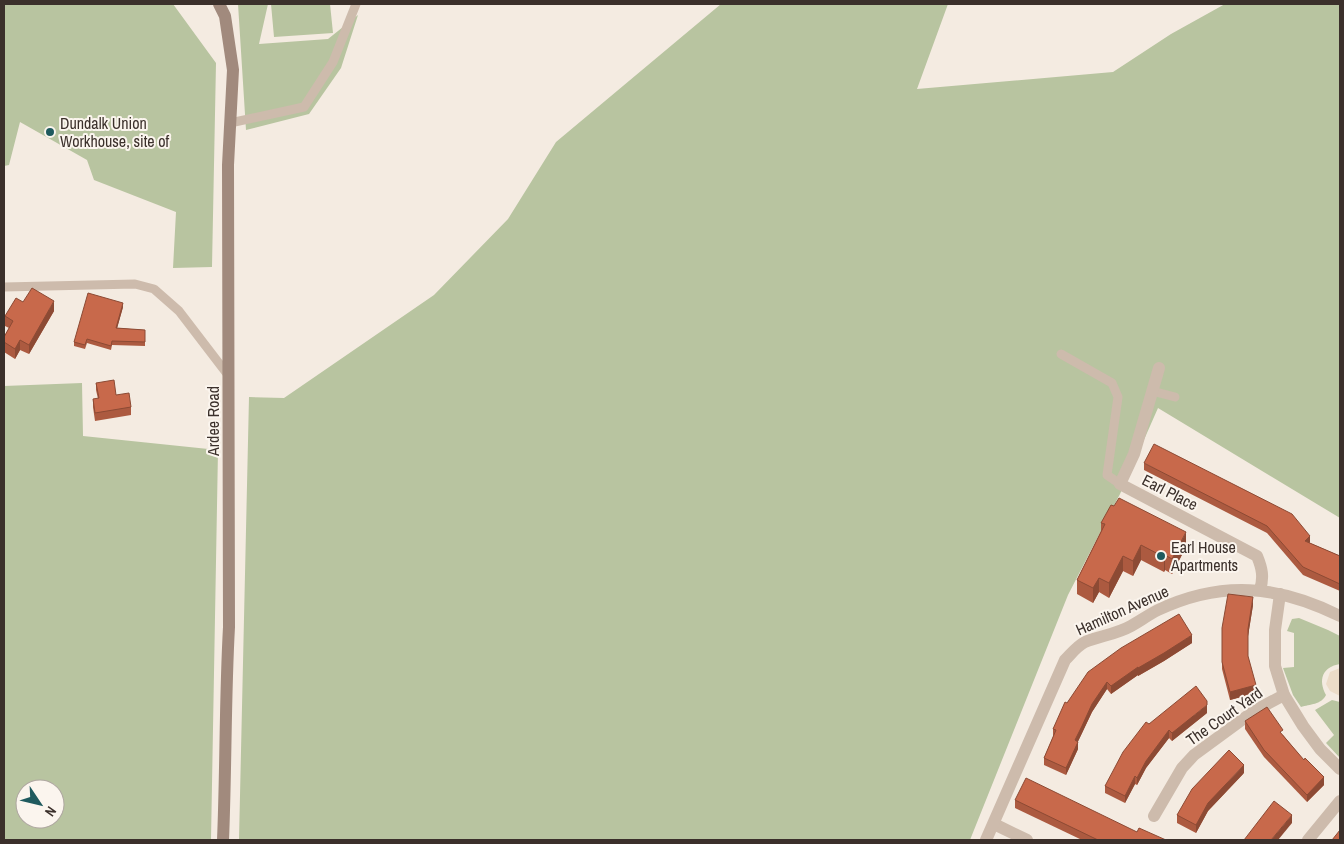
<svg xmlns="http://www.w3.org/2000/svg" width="1344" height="844" font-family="'Archivo Narrow',sans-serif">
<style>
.green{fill:#b8c4a0;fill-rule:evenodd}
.plaza{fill:#ecdcc8}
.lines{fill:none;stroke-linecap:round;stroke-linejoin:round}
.lane{stroke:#cdbbac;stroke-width:9}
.street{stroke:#cdbbac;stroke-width:12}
.secondary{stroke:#a18a7d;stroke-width:12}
.wall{fill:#ac5a40}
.shaded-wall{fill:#8c4a34}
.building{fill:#c8694b;stroke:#8c4a34}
.poi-dot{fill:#1f5a5e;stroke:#fbf5ee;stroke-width:2}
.labels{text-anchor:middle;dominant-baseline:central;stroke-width:4;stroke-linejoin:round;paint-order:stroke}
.poi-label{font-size:16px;fill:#3b302b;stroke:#fbf5ee;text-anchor:start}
.street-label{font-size:16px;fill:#3b302b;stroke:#fbf5ee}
</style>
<rect width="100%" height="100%" fill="#f4ebe1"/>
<g class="green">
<path d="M 4,4 L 173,4 L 216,63 L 212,267 L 173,268 L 176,212 L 94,180 L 87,160 L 20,122 L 9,165 L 4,166 Z"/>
<path d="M 238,4 L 268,4 L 259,44 L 328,39 L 358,15 L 341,68 L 309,114 L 246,130 Z"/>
<path d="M 271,4 L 330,4 L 333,33 L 274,37 Z"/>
<path d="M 721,4 L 948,4 L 917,89 L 1113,72 L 1171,34 L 1225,4 L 1340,4 L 1340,518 L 1158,408 L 1120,494 L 1068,595 L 970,840 L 239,840 L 249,397 L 284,398 L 434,295 L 508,219 L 556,142 Z"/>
<path d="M 82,383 L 83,436 L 218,450 L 211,840 L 4,840 L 4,386 ZM 25,789 L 55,789 L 55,819 L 25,819 Z"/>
<path d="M 1299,618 L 1328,630 L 1340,636 L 1340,664 C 1322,667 1318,680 1326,695 C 1321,705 1310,704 1301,707 L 1293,695 L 1283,668 L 1294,667 L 1294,633 L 1287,631 L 1292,619 Z"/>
<path d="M 1332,700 L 1340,702 L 1340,758 L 1326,743 L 1334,735 L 1315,710 Z"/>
</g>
<path class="plaza" d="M 1340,668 L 1340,696 L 1330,691 L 1326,684 L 1330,672 Z"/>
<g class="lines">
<g class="lane">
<path d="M 230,123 L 304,107 L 333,62 L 356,4"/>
<path d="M 4,287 L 135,284 L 154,289 L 179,311 L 228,375"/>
<path d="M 1061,354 L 1112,383 L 1118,397 L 1107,475 L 1120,484"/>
<path d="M 1152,391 L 1175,397"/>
</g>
<g class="street">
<path d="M 1159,368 L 1134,454 L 1120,484 L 1257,556 C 1262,568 1264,577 1260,590"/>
<path d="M 1280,594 L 1275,630 L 1275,666 L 1284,695 L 1303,726 L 1320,749 L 1340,769"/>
<path d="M 1154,816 L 1182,768 L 1194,755 L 1254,711 L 1284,695"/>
<path d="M 994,824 L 1027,840"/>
<path d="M 986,840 L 1065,660 C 1071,654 1077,646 1085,642 C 1100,636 1117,634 1131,626 C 1140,621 1148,615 1158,610 C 1221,580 1278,585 1340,616"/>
<path d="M 1308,840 L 1340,801"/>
</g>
<path class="secondary" d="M 219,4 L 225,16 L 233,70 L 228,165 L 229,627 C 225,698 226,769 223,840"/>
</g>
<g class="wall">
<path d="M 23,302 L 54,311 L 29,354 L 20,350 L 15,359 L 4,352 L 4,337 L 9,328 L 5,326 L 5,316 Z"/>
<path d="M 123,307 L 117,328 L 145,330 L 145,346 L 112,345 L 111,350 L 87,343 L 85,349 L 74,346 L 74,342 Z"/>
<path d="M 96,383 L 116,395 L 131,407 L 131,415 L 95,421 L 93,407 L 93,399 L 98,399 L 96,390 Z"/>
<path d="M 1144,463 L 1310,543 L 1340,556 L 1340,591 L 1303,575 L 1267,533 L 1144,470 Z"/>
<path d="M 1101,523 L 1186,547 L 1172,574 L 1165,570 L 1164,572 L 1141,560 L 1133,576 L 1123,571 L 1109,598 L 1099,592 L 1093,603 L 1077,594 L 1077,580 L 1101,531 Z"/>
<path d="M 1253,605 L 1248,636 L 1248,657 L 1256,693 L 1230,700 L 1222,669 L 1222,628 Z"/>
<path d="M 1192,643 L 1164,661 L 1138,676 L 1138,675 L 1111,694 L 1107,689 L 1092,712 L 1082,733 L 1078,741 L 1078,749 L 1066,775 L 1044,765 L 1044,758 L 1053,737 L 1053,729 L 1067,703 L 1121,648 Z"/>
<path d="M 1207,713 L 1172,741 L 1169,738 L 1146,768 L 1137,785 L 1135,784 L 1125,803 L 1105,793 L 1105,786 L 1149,724 Z"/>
<path d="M 1245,721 L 1283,735 L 1324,785 L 1307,802 L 1264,757 L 1245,729 Z"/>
<path d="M 1244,773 L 1208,811 L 1196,833 L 1177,823 L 1177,815 Z"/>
<path d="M 1015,800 L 1137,832 L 1166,840 L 1082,840 L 1015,808 Z"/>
</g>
<g class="shaded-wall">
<path d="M 54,301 L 54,311 L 29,354 L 29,345 Z"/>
<path d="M 123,303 L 123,307 L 116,332 L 116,328 Z"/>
<path d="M 20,340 L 20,350 L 15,359 L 15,349 Z"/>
<path d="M 1186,532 L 1186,547 L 1172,574 L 1172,559 Z"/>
<path d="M 1310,536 L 1310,543 L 1305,541 Z"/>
<path d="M 1141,545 L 1141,560 L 1133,576 L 1133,561 Z"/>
<path d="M 1165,555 L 1165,570 L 1164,572 L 1164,557 Z"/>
<path d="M 1123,556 L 1123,571 L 1109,598 L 1109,583 Z"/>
<path d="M 1099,578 L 1099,592 L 1093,603 L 1093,588 Z"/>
<path d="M 1253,597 L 1253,605 L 1248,636 L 1248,629 Z"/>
<path d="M 1192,635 L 1192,643 L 1164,661 L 1138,676 L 1138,668 Z"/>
<path d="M 1138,667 L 1138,675 L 1111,694 L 1111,686 Z"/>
<path d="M 1107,682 L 1107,689 L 1092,712 L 1075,748 L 1075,740 L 1092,704 Z"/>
<path d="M 1256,685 L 1256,693 L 1230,700 L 1230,692 Z"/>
<path d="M 1207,705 L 1207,713 L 1172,741 L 1172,733 Z"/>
<path d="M 1169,730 L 1169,738 L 1146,768 L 1137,785 L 1137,778 L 1146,761 Z"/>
<path d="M 1078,742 L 1078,749 L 1066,775 L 1066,768 Z"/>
<path d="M 1244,765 L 1244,773 L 1208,811 L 1196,833 L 1196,825 L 1208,803 Z"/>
<path d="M 1135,776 L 1135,784 L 1125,803 L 1125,796 Z"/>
<path d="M 1324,777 L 1324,785 L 1307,802 L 1307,795 Z"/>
<path d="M 1292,815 L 1292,823 L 1278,840 L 1271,840 Z"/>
</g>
<g class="building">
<path d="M 32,288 L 54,301 L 29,345 L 20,340 L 15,349 L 4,342 L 4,337 L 13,321 L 5,316 L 16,298 L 23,302 Z"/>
<path d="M 88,293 L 123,303 L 116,328 L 145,330 L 145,342 L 112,341 L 111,346 L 87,339 L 85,345 L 74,342 Z"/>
<path d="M 114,380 L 116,395 L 129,393 L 131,407 L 95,413 L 93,399 L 99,398 L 96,383 Z"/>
<path d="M 1154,444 L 1292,514 L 1310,536 L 1305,541 L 1340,556 L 1340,584 L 1303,567 L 1267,526 L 1144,463 Z"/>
<path d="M 1119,498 L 1186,532 L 1172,559 L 1165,555 L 1164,557 L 1141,545 L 1133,561 L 1123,556 L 1109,583 L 1099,578 L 1093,588 L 1077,580 L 1105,524 L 1101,523 L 1111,505 L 1114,506 Z"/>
<path d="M 1228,594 L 1253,597 L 1248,629 L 1248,656 L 1256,685 L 1230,692 L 1222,662 L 1222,628 Z"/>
<path d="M 1179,614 L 1192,635 L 1164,653 L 1138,668 L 1138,667 L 1111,686 L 1107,682 L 1092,704 L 1082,726 L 1075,740 L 1078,742 L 1066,768 L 1044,758 L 1056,730 L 1053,729 L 1065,702 L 1067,703 L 1088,672 L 1121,648 Z"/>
<path d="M 1196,686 L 1207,701 L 1207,705 L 1172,733 L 1169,730 L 1146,761 L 1137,778 L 1135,776 L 1125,796 L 1105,786 L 1123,752 L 1146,722 L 1149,724 Z"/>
<path d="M 1267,707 L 1283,730 L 1280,732 L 1304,760 L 1305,758 L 1324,777 L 1307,795 L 1264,750 L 1245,721 Z"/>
<path d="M 1229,750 L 1244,765 L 1208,803 L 1196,825 L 1177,815 L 1192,789 Z"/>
<path d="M 1026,778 L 1137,832 L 1139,828 L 1166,840 L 1098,840 L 1015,800 Z"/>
<path d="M 1274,801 L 1292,815 L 1271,840 L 1244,840 Z"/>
<path d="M 1340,830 L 1340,840 L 1332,840 Z"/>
</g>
<g class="poi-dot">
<circle cx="50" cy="132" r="5"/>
<circle cx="1161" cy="556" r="5"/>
</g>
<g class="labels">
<g class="poi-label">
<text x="60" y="123">Dundalk Union<tspan x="60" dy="18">Workhouse, site of</tspan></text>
<text x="1171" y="547">Earl House<tspan x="1171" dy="18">Apartments</tspan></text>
</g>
<g class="street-label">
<text transform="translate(213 421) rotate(-90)">Ardee Road</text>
<text transform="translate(1170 492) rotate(27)">Earl Place</text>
<text transform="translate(1122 610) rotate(-24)">Hamilton Avenue</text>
<text transform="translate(1224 716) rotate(-35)">The Court Yard</text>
</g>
</g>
<rect width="1344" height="844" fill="none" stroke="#3b302b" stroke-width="10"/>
<g transform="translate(40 804) rotate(125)"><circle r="24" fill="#fbf5ee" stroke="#aea6a0"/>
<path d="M0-4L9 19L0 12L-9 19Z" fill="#1f5a5e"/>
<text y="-8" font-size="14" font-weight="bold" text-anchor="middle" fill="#3b302b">N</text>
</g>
</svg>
